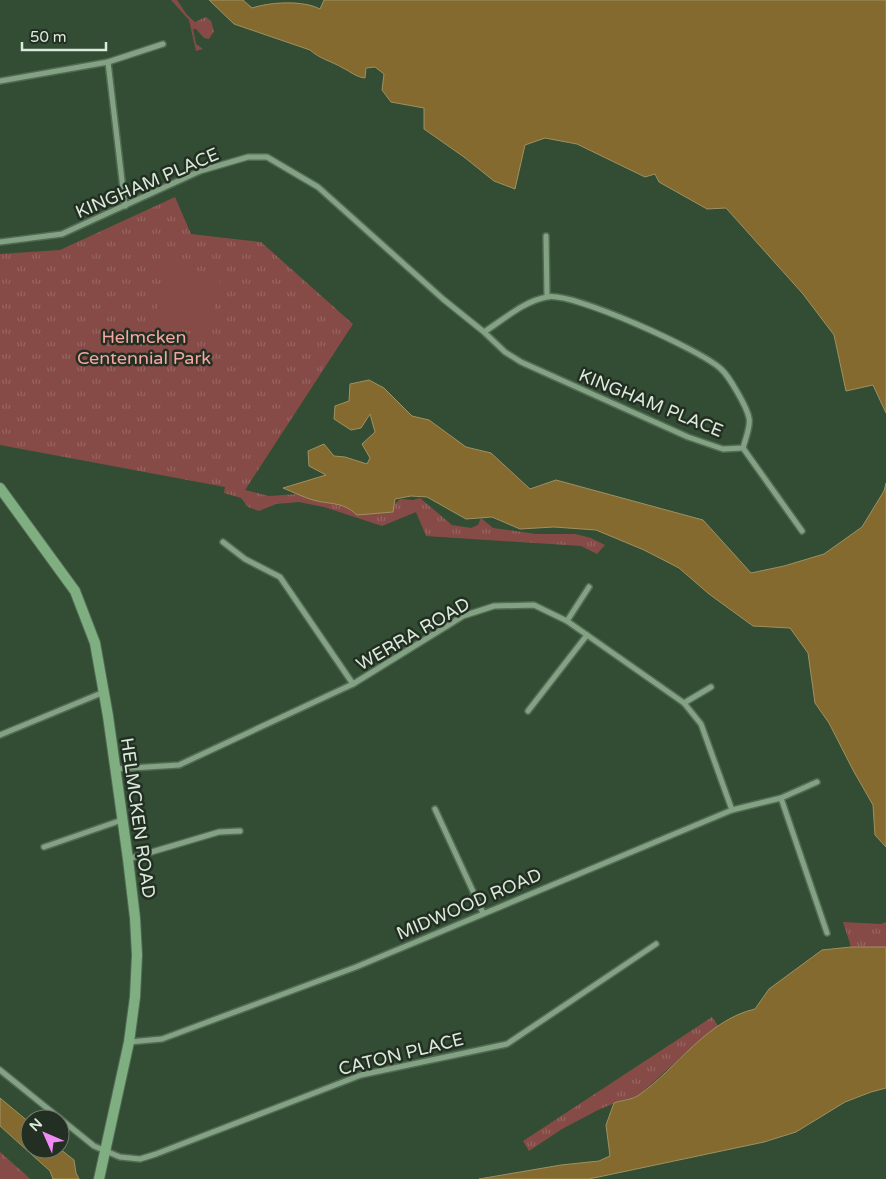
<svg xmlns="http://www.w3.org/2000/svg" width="886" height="1179" font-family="'Varela Round',sans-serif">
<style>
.grass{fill:url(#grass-tufts)}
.pitch{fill:#874b47}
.water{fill:#846a2e;stroke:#9e9162}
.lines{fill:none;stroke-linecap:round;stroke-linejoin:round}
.street-casing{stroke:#526a54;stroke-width:8}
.secondary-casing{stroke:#526a54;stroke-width:12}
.street{stroke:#83a183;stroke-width:5}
.secondary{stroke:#7fae81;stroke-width:10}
.labels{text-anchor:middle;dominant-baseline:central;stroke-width:5;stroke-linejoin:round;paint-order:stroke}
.street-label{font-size:18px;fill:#dbebdb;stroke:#232f23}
.park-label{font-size:18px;fill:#f4a7a0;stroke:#232f23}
</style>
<defs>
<pattern id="grass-tufts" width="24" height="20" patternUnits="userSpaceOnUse" patternTransform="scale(1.25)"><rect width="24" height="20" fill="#874b47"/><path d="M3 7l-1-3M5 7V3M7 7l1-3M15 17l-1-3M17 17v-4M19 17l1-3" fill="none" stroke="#976561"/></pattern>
</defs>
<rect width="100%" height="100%" fill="#324d33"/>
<g class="grass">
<path d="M 171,0 L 177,0 L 187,15 L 195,22 L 206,17 L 211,21 L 214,31 L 209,39 L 204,38 L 196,29 L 193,29 L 196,44 L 203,49 L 196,51 L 189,20 Z"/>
<path d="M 175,197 L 191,234 L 261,242 L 353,324 L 245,490 L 269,496 L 299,494 L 393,506 L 400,499 L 413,500 L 420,498 L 452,525 L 471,528 L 478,525 L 481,518 L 493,528 L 536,534 L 575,534 L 591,538 L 605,545 L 597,554 L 581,546 L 426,536 L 416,512 L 382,526 L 324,507 L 299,502 L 276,504 L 259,511 L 248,507 L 241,498 L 224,493 L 225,487 L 0,445 L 0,254 L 60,250 Z"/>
<path d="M 843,922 L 881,924 L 886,922 L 886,947 L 851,947 Z"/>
<path d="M 712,1017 L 719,1027 L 691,1048 L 637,1097 L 622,1100 L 598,1110 L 562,1129 L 529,1151 L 523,1141 Z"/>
<path d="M 0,1152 L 26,1175 L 30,1179 L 0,1179 Z"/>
</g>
<path class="pitch" d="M 168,264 L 221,276 L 208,335 L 154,323 Z"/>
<g class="water">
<path d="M 209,0 L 243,0 L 252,8 C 270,2 303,0 320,9 L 324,0 L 886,0 L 886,413 L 873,385 L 846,391 L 834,335 L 803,294 L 726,208 L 707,209 L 659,182 L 655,174 L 645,177 L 577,144 L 545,138 L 525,145 L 515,189 L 494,181 L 464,157 L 424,129 L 424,108 L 391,102 L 382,90 L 384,74 L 375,67 L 366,68 L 365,78 C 356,77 351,72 343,68 C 331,61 320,59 310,50 L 234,24 Z"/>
<path d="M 369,380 L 384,388 L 412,416 L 429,420 L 466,447 L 491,453 L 530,489 L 556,480 L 703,520 L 751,573 L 784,566 L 824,554 L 862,527 L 884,491 L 886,483 L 886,847 L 875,835 L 873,805 L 853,770 L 829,723 L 815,703 L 808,653 L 790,628 L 753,626 L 709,594 L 679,568 L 644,550 L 596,530 L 554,527 L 520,529 L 492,517 L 466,519 L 427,497 L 411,496 L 395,499 L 393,512 L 357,515 C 342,501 331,505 313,500 C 303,497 293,492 283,488 L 326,475 L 309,466 L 308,451 L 324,444 L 334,456 L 345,457 L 367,464 L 370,458 L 362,444 L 375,432 L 370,414 L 361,428 L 351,430 L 334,419 L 335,406 L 349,401 L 350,384 Z"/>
<path d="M 851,947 L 886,947 L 886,1088 L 871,1092 L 845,1102 L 796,1132 L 764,1142 L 589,1179 L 479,1179 L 561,1165 L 599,1161 L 610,1156 L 606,1125 L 614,1103 C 621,1100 632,1100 639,1095 C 677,1068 707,1020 755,1009 L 769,989 L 822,950 Z"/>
<path d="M 0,1098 L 30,1123 L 30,1149 L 60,1149 L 74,1160 L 76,1173 L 79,1179 L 53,1179 L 50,1171 L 0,1126 Z"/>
</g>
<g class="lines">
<g class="street-casing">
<g id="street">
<path d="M 108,62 L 125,206"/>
<path d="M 0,81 L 108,62 L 163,44"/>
<path d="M 546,236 L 547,296"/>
<path d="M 0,242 L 62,234 L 200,171 L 248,157 L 267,157 L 318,187 L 443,299 L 484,332 L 505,352 L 521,362 L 688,437 L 723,449 L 743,448 C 745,440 751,426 749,418 C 747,407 729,376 721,369 C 701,350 571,291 547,297 C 524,301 503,320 484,332"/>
<path d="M 743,448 L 802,531"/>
<path d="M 223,542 L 245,559 L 280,577 L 353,684"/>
<path d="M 567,621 L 589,587"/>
<path d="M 684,703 L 711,687"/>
<path d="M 528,711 L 587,635"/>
<path d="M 0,735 L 104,692"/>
<path d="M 115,769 L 179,765 L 353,684 L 463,616 L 494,606 L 534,605 L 567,621 L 684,703 L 701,724 L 732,810"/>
<path d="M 781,798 L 827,933"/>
<path d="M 435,809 L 483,913"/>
<path d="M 44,847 L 122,820"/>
<path d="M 128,859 L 219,832 L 240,831"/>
<path d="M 129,1042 L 162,1039 L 356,967 L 732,810 L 781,798 L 817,782"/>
<path d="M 0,1070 L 94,1146 L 120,1157 L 140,1159 L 156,1154 L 361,1075 L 507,1044 L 656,944"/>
</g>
</g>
<g class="secondary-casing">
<path id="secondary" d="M 0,488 L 75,591 L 95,643 L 108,716 L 128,859 L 135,918 L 137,955 L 135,997 L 129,1042 L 99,1179"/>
</g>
<use href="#street" class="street"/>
<use href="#secondary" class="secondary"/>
</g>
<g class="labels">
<g class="street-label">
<text transform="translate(147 183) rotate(-23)">KINGHAM PLACE</text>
<text transform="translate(651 403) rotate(22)">KINGHAM PLACE</text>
<text transform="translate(413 634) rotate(-30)">WERRA ROAD</text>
<text transform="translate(138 818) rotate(82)">HELMCKEN ROAD</text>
<text transform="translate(469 904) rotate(-23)">MIDWOOD ROAD</text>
<text transform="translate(401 1054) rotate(-14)">CATON PLACE</text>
</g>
<g class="park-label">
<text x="144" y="337">Helmcken<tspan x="144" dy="21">Centennial Park</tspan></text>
</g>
</g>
<g transform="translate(45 1134) rotate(315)"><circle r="24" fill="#232f23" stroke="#6d7a6d"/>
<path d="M0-4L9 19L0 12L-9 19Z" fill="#f08bf5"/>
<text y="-8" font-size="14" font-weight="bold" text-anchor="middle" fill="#dbebdb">N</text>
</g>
<path d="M22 42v8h84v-8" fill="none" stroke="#dbebdb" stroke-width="2.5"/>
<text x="30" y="42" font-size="15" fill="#dbebdb" stroke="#232f23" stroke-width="4" paint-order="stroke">50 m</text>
</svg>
